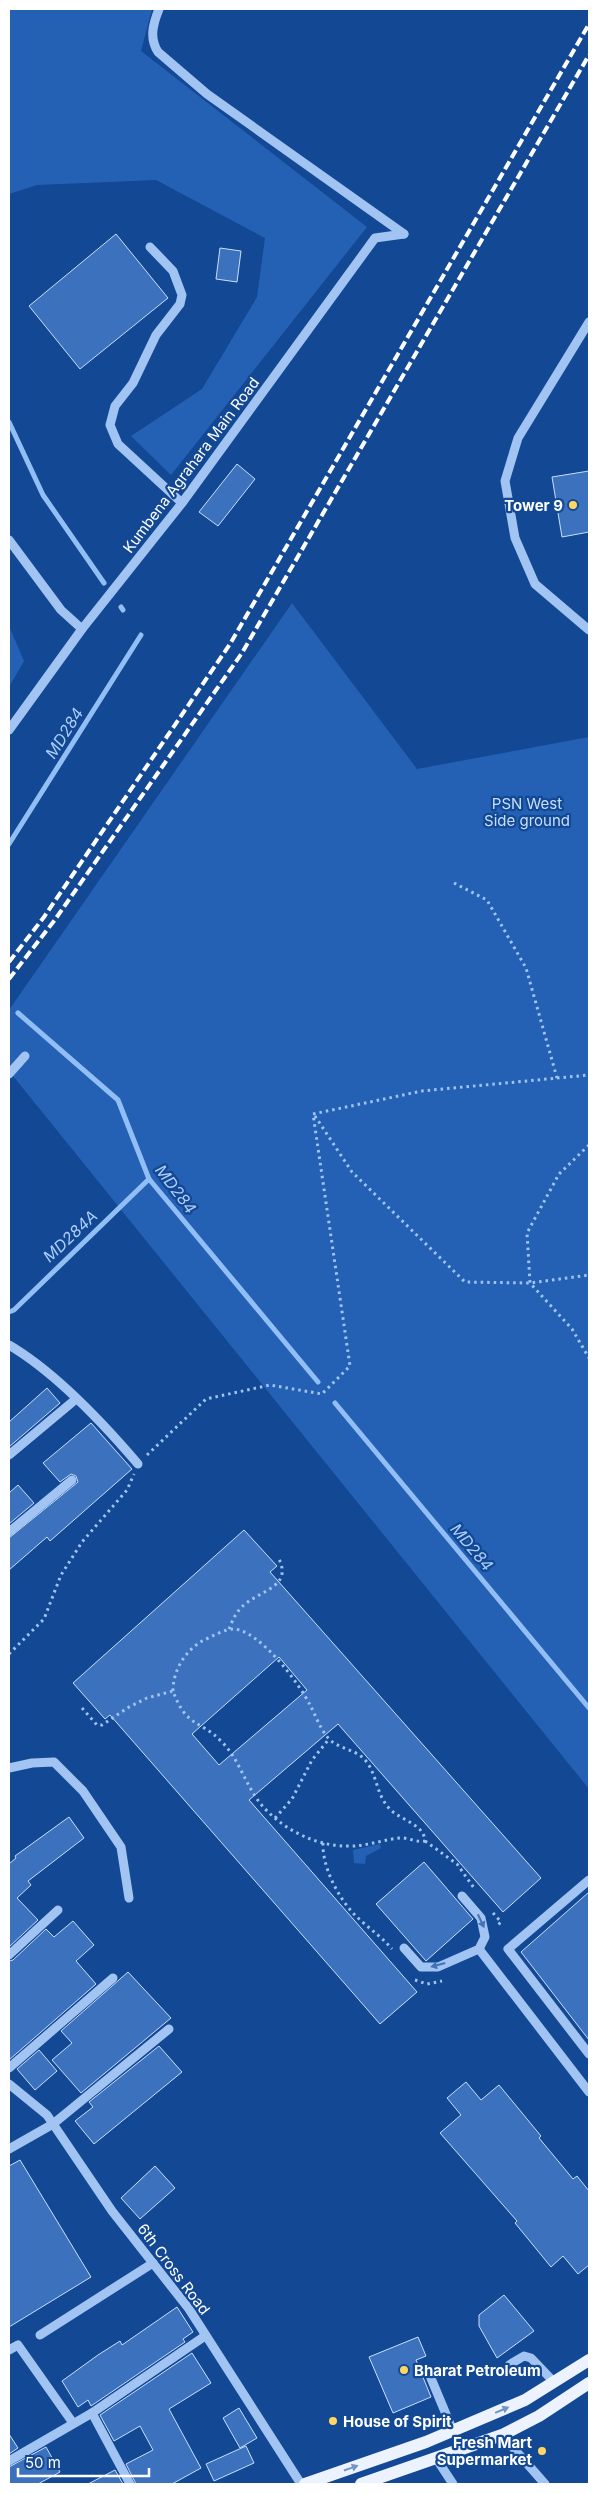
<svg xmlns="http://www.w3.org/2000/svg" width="598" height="2493" font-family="Inter,sans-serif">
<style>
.green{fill:#2461b4}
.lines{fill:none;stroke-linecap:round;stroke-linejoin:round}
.stream{stroke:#92bef6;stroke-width:5}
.building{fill:#3b71bd;stroke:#c8dffd;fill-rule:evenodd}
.path{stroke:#a1c4f3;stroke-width:3;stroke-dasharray:2.5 4;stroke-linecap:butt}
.minor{stroke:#a1c4f3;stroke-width:9}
.major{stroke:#ecf3ff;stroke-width:12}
.rail{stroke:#fff;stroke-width:4;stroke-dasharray:9 4;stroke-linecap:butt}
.oneway{fill:#4473b5}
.oneway2{fill:#7495c4}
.poi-dot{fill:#ffd662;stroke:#124894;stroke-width:2}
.labels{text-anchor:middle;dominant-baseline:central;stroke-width:4.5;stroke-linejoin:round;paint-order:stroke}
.street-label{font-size:15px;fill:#fff;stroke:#124894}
.poi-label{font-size:15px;font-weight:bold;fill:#fff;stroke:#124894;text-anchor:end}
.park-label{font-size:15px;fill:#c8dffd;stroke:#124894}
.water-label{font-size:16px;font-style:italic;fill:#adcefa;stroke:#124894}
</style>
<rect width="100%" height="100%" fill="#124894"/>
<g class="green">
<path d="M 9,9 L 152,9 L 141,51 L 367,227 L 171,475 L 131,436 L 202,389 L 257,297 L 265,238 L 156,180 L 37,185 L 9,194 Z"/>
<path d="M 292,603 L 417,769 L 589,737 L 589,1789 L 9,1071 L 9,1010 Z"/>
<path d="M 9,626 L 24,661 L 9,687 Z"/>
<path d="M 380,1844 L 381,1848 L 366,1856 L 365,1864 L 354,1863 L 353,1850 Z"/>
</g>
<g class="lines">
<g class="stream">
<path d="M 9,422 L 43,495 L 104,583"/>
<path d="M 121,607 L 123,610"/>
<path d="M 9,844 L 141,635"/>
<path d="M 18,1013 L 118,1100 L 149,1179 L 318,1382"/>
<path d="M 9,1312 L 14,1310 L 149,1179"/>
<path d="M 335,1403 L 589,1708"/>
</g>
</g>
<g class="building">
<path d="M 116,234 L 168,298 L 80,369 L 29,306 Z"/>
<path d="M 220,248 L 241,251 L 237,282 L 216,279 Z"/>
<path d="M 237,464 L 255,479 L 218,526 L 199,512 Z"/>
<path d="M 589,471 L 589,532 L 562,537 L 552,477 Z"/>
<path d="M 47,1388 L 60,1403 L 9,1447 L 9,1422 Z"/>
<path d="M 91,1423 L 132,1469 L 50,1541 L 47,1537 L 9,1570 L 9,1538 L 78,1482 L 76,1476 L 71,1474 L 60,1482 L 43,1463 Z"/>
<path d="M 18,1485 L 34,1503 L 9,1524 L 9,1493 Z"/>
<path d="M 244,1530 L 277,1566 L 270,1572 L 541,1878 L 503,1912 L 338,1724 L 249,1800 L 417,1992 L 380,2024 L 110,1715 L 105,1719 L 73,1683 ZM 279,1657 L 307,1690 L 219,1765 L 192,1734 Z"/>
<path d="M 69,1817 L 84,1838 L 28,1881 L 31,1885 L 17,1898 L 38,1920 L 9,1947 L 9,1864 L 16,1858 L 15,1856 Z"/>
<path d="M 424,1862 L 473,1919 L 426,1961 L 376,1904 Z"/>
<path d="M 589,1892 L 589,2040 L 521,1952 Z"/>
<path d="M 73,1921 L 94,1945 L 76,1961 L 96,1984 L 9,2060 L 9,1961 L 13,1960 L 46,1929 L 54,1937 Z"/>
<path d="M 128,1972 L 171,2018 L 81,2093 L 52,2060 L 72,2043 L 61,2031 Z"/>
<path d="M 159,2046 L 182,2072 L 94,2144 L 75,2121 L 93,2107 L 89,2102 Z"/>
<path d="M 39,2050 L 57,2071 L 35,2090 L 17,2069 Z"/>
<path d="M 466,2082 L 481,2100 L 499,2085 L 541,2136 L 539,2138 L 573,2179 L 577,2176 L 589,2191 L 589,2265 L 578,2274 L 563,2256 L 551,2267 L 515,2223 L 517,2221 L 440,2133 L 461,2115 L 447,2098 Z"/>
<path d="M 20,2160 L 91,2277 L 9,2327 L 9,2166 Z"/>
<path d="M 155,2166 L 175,2188 L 140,2219 L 121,2198 Z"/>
<path d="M 504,2295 L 534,2331 L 497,2358 L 479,2326 L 479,2315 Z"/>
<path d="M 177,2307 L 193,2332 L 183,2339 L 185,2342 L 91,2406 L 88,2400 L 78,2407 L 62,2381 L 98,2355 L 120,2341 L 122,2345 Z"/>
<path d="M 418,2337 L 426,2356 L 416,2360 L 431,2397 L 393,2413 L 369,2357 Z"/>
<path d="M 192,2353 L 211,2383 L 169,2409 L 201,2468 L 172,2484 L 136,2484 L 126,2464 L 153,2450 L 140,2426 L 114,2441 L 100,2415 Z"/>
<path d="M 239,2408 L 257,2438 L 240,2448 L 223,2418 Z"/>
<path d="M 9,2434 L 18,2448 L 9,2454 Z"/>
<path d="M 246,2446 L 254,2463 L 214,2481 L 206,2464 Z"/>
<path d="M 46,2447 L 60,2472 L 38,2484 L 9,2484 L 9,2467 Z"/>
<path d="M 115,2470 L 123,2484 L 88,2484 Z"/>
</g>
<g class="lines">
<g class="path">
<path d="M 454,883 L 487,900 L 526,968 L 557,1078"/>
<path d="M 315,1116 L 352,1172 L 465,1282 L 530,1283 L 589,1275"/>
<path d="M 589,1145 L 559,1174 L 527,1233 L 530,1283 L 572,1329 L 589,1358"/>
<path d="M 147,1455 L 206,1399 L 270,1385 L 322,1394 L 350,1366 L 313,1114 L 422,1091 L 589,1075"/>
<path d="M 229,1629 C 232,1622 235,1614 240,1609 C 256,1590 295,1589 278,1557"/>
<path d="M 9,1654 L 44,1619 L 61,1575 L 82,1542 L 127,1490 L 134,1474"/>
<path d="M 82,1708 L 97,1725 L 102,1725 L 129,1707 L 147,1698 L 173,1691 C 187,1729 200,1719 222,1742 C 239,1759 245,1784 260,1803 C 280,1828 315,1846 346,1846 C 365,1847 381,1840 399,1838 C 408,1837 417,1843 425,1841 C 424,1823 398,1820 388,1807 C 375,1792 377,1770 362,1757 C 352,1749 338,1748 329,1739 C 320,1729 316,1716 310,1705 C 299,1683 260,1631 234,1629 C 224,1629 211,1637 202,1641 C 184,1652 173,1671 173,1691"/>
<path d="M 275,1818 L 292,1799 L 312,1760 L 329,1739"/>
<path d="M 425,1841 L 457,1864 L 474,1888"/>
<path d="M 323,1843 C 322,1867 339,1900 357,1917 C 368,1928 381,1936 392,1949"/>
<path d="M 493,1913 L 501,1922 L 496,1927"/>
<path d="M 415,1980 L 427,1984 L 442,1981"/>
</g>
<g class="minor">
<path d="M 159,9 C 153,24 149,38 158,52 L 207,94 L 404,234"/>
<path d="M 150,247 L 173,271 L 182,295 L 180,304 L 156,335 L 133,383 L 115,406 L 110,425 L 118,444 L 182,503"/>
<path d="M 589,322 L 518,438 L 505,481 L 515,538 L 535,584 L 589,630"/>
<path d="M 9,540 L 61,610 L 82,629"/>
<path d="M 9,730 L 82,629 L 182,503 L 375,238 L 404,234"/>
<path d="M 9,1074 L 25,1056"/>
<path d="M 9,1345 C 55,1372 103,1423 138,1464"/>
<path d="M 9,1455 L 76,1399"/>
<path d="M 9,1532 L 72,1480"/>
<path d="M 9,1768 L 32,1763 L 54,1762 L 83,1791 L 121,1847 L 129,1898"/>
<path d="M 589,1880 L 508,1949 L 589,2054"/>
<path d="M 404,1948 L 421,1967 L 438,1967 L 479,1949 L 485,1937 L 481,1918 L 462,1896"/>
<path d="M 479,1949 L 589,2092"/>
<path d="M 9,1955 L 58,1910"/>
<path d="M 9,2068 L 113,1978"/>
<path d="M 9,2084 L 47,2115 L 112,2211 L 189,2309 L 301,2484"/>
<path d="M 9,2149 L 53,2124 L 169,2029"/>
<path d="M 40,2335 L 153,2263"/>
<path d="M 9,2350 L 18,2345 L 73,2423"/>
<path d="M 509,2365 L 524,2356 L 531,2358 L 554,2382"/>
<path d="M 428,2371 L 453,2431"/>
<path d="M 92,2413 L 130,2484"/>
<path d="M 502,2435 L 545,2484"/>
<path d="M 436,2458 L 453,2484"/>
<path d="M 9,2461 L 92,2413 L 205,2336"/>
</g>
<g class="major">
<path d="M 305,2484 L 426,2442 L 525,2400 L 589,2360"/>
<path d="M 361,2484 L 502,2435 L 539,2416 L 589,2383"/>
</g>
<g class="rail">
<path d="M 9,962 L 44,917 L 230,644 L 589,24"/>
<path d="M 9,979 L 54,921 L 242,653 L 589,55"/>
</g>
</g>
<defs><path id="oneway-solid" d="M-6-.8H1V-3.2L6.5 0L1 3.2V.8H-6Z" transform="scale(1.25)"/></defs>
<g class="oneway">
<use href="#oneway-solid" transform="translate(481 1921) rotate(65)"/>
<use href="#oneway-solid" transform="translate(438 1965) rotate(165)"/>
</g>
<g class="oneway2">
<use href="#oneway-solid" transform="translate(502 2410) rotate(-23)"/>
<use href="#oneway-solid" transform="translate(351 2468) rotate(-19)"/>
</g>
<g class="poi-dot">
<circle cx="573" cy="505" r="5"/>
<circle cx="404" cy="2370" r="5"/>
<circle cx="333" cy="2421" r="5"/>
<circle cx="542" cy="2451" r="5"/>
</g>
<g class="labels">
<g class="street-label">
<text transform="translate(191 465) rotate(-53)">Kumbena Agrahara Main Road</text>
<text transform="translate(174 2269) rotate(53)">6th Cross Road</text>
</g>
<g class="poi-label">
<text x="563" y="505">Tower 9</text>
<text x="414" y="2370" text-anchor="start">Bharat Petroleum</text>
<text x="343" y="2421" text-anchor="start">House of Spirit</text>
<text x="532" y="2442">Fresh Mart<tspan x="532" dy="17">Supermarket</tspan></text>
</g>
<g class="park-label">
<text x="527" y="803">PSN West<tspan x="527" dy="17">Side ground</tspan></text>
</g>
<g class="water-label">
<text transform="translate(64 733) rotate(-58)">MD284</text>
<text transform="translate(176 1189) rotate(53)">MD284</text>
<text transform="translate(70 1236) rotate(-43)">MD284A</text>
<text transform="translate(472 1547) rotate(50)">MD284</text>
</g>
</g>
<rect width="598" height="2493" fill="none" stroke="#ffffff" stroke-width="20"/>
<path d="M18 2468v8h131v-8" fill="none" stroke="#ffffff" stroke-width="2.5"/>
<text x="25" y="2468" font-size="15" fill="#ffffff" stroke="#124894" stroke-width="4" paint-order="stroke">50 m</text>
</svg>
